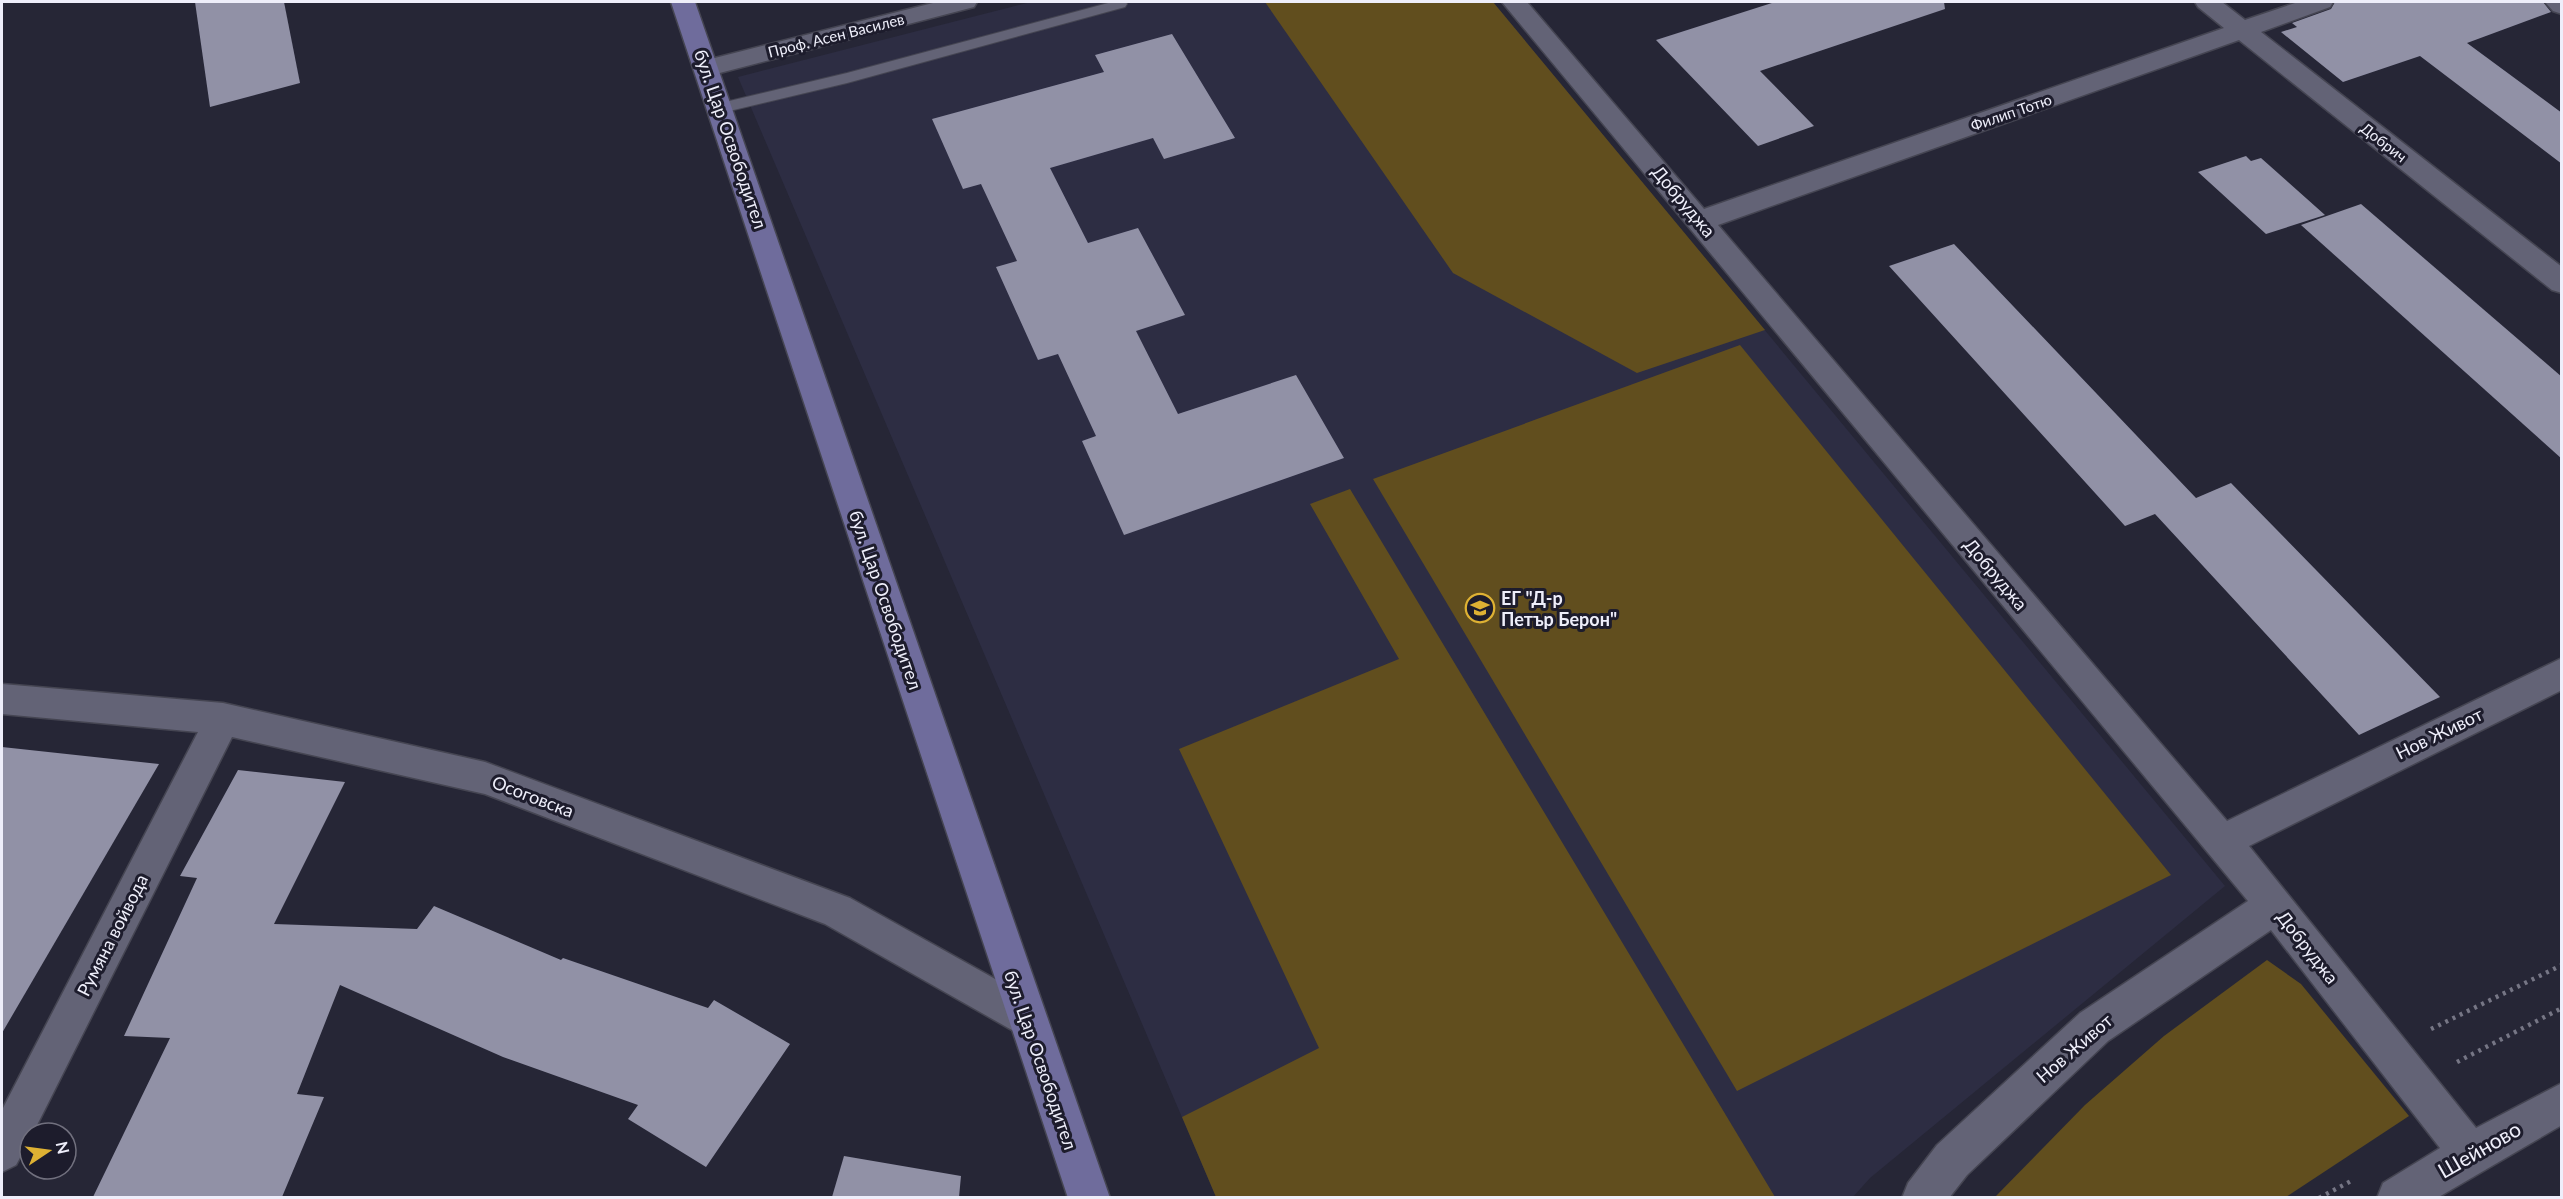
<svg xmlns="http://www.w3.org/2000/svg" width="2563" height="1199" font-family="Lato,sans-serif">
<style>
.built{fill:#2d2d43}
.green{fill:#614e1e}
.building{fill:#9191a6}
.lines{fill:none;stroke-linecap:round;stroke-linejoin:round}
.service-casing{stroke:#454552;stroke-width:2}
.minor-casing{stroke:#454552;stroke-width:3}
.secondary-casing{stroke:#454552;stroke-width:3}
.path{stroke:#767685;stroke-width:4.5;stroke-dasharray:3 5;stroke-linecap:butt}
.service{fill:#636376;fill-rule:evenodd}
.minor{fill:#636376;fill-rule:evenodd}
.secondary{fill:#6f6c9c;fill-rule:evenodd}
.labels{text-anchor:middle;dominant-baseline:central;stroke-width:6;stroke-linejoin:round;paint-order:stroke}
.far-street-label{font-size:15px;fill:#eeeefa;stroke:#1d1c2c}
.street-label{font-size:18px;fill:#eeeefa;stroke:#1d1c2c}
.poi-label{font-size:18px;font-weight:bold;fill:#eeeefa;stroke:#1d1c2c;text-anchor:start}
.near-street-label{font-size:21px;fill:#eeeefa;stroke:#1d1c2c}
</style>
<rect width="100%" height="100%" fill="#262636"/>
<path class="built" d="M 1031,2 L 1493,2 L 2225,886 L 1870,1178 L 1853,1197 L 1216,1197 L 738,77 Z"/>
<g class="green">
<path d="M 1265,2 L 1493,2 L 1765,330 L 1637,373 L 1453,273 Z"/>
<path d="M 1740,345 L 2171,875 L 1737,1091 L 1373,479 Z"/>
<path d="M 1350,489 L 1775,1197 L 1216,1197 L 1182,1117 L 1319,1048 L 1179,749 L 1399,659 L 1310,504 Z"/>
<path d="M 2267,960 L 2301,984 L 2409,1116 L 2286,1197 L 1995,1197 L 2085,1105 L 2164,1036 Z"/>
</g>
<g class="building">
<path d="M 195,2 L 284,2 L 300,83 L 210,107 Z"/>
<path d="M 1775,2 L 1944,2 L 1945,9 L 1760,71 L 1814,126 L 1758,146 L 1656,40 Z"/>
<path d="M 2335,2 L 2543,2 L 2551,12 L 2467,43 L 2562,113 L 2562,164 L 2420,56 L 2343,82 L 2281,32 L 2297,27 L 2292,23 L 2331,9 Z"/>
<path d="M 1172,34 L 1235,138 L 1164,159 L 1153,138 L 1050,168 L 1088,243 L 1138,228 L 1185,315 L 1136,331 L 1178,414 L 1296,375 L 1344,458 L 1124,535 L 1082,441 L 1096,436 L 1058,354 L 1038,360 L 996,267 L 1017,261 L 981,184 L 963,189 L 932,119 L 1104,72 L 1095,55 Z"/>
<path d="M 2246,156 L 2251,161 L 2261,158 L 2325,215 L 2266,234 L 2198,172 Z"/>
<path d="M 2361,204 L 2562,377 L 2562,459 L 2301,225 Z"/>
<path d="M 1954,244 L 2196,498 L 2231,483 L 2440,697 L 2359,735 L 2155,514 L 2125,526 L 1889,266 Z"/>
<path d="M 2,747 L 159,764 L 2,1033 Z"/>
<path d="M 238,770 L 345,782 L 274,924 L 417,929 L 434,906 L 561,960 L 563,958 L 708,1008 L 714,1000 L 790,1044 L 706,1167 L 628,1119 L 638,1105 L 503,1057 L 340,985 L 297,1094 L 324,1097 L 282,1197 L 93,1197 L 170,1038 L 124,1036 L 197,878 L 180,876 Z"/>
<path d="M 844,1156 L 961,1176 L 959,1197 L 832,1197 Z"/>
</g>
<g class="lines">
<g class="service-casing">
<path id="service" d="M 1112,2 L 1126,2 L 1127,4 L 1125,7 L 847,83 L 721,113 L 713,108 L 721,103 L 847,73 Z"/>
</g>
<g class="minor-casing">
<g id="minor">
<path d="M 937,2 L 977,2 L 974,7 L 708,76 L 699,74 L 695,68 L 699,62 Z"/>
<path d="M 1502,2 L 1527,2 L 1704,209 L 2224,28 L 2198,7 L 2195,2 L 2222,2 L 2245,20 L 2298,2 L 2333,2 L 2330,7 L 2261,32 L 2562,267 L 2562,293 L 2552,290 L 2239,40 L 1718,225 L 2227,821 L 2562,658 L 2562,690 L 2249,846 L 2476,1128 L 2562,1083 L 2562,1125 L 2437,1198 L 2377,1198 L 2383,1183 L 2440,1148 L 2271,930 L 2108,1041 L 1967,1175 L 1949,1198 L 1902,1198 L 1908,1183 L 1937,1145 L 2080,1013 L 2248,901 Z"/>
<path d="M 2545,2 L 2562,2 L 2562,14 L 2553,11 Z"/>
<path d="M 2,684 L 223,703 L 485,762 L 850,898 L 1040,1004 L 1046,1018 L 1040,1032 L 1026,1038 L 825,924 L 485,794 L 232,737 L 33,1133 L 30,1133 L 30,1139 L 16,1165 L 2,1172 L 2,1110 L 198,732 L 2,714 Z"/>
</g>
</g>
<g class="secondary-casing">
<path id="secondary" d="M 671,2 L 695,2 L 1110,1198 L 1068,1198 Z"/>
</g>
<g class="path">
<path d="M 2431,1029 L 2562,965"/>
<path d="M 2457,1062 L 2562,1008"/>
<path d="M 2319,1198 L 2353,1180"/>
</g>
<use href="#service" class="service"/>
<use href="#minor" class="minor"/>
<use href="#secondary" class="secondary"/>
</g>
<defs>
<g id="school-ring" transform="scale(1.5)"><circle r="9.5" fill="#1d1c2c" stroke="#deb133" stroke-width="1.5"/><path d="M0-5L7-2L0 1L-7-2ZM-4 1L0 2.5L4 1V4Q0 6-4 4Z" fill="#deb133"/></g>
</defs>
<g fill-rule="evenodd">
<use href="#school-ring" x="1480" y="608"/>
</g>
<g class="labels">
<g class="far-street-label">
<text transform="translate(836 35) rotate(-14)">Проф. Асен Василев</text>
<text transform="translate(2011 112) rotate(-19)">Филип Тотю</text>
<text transform="translate(2384 142) rotate(38)">Добрич</text>
</g>
<g class="street-label">
<text transform="translate(731 139) rotate(71)">бул. Цар Освободител</text>
<text transform="translate(1684 201) rotate(50)">Добруджа</text>
<text transform="translate(1996 574) rotate(50)">Добруджа</text>
<text transform="translate(886 600) rotate(71)">бул. Цар Освободител</text>
<text transform="translate(2439 733) rotate(-26)">Нов Живот</text>
<text transform="translate(533 796) rotate(21)">Осоговска</text>
<text transform="translate(112 935) rotate(-63)">Румяна войвода</text>
<text transform="translate(2308 947) rotate(52)">Добруджа</text>
<text transform="translate(2074 1048) rotate(-41)">Нов Живот</text>
<text transform="translate(1041 1060) rotate(71)">бул. Цар Освободител</text>
</g>
<g class="poi-label">
<text x="1501" y="598">ЕГ "Д-р<tspan x="1501" dy="21">Петър Берон"</tspan></text>
</g>
<g class="near-street-label">
<text transform="translate(2479 1149) rotate(-30)">Шейново</text>
</g>
</g>
<rect width="2563" height="1199" fill="none" stroke="#eeeefa" stroke-width="6"/>
<g transform="translate(48 1151) rotate(77)"><circle r="28" fill="#1d1c2c" stroke="#71707e" stroke-width="1.5"/>
<path d="M0-4.5L10 22L0 15L-10 22Z" fill="#deb133"/>
<text y="-9" font-size="16" font-weight="bold" text-anchor="middle" fill="#eeeefa">N</text>
</g>
</svg>
